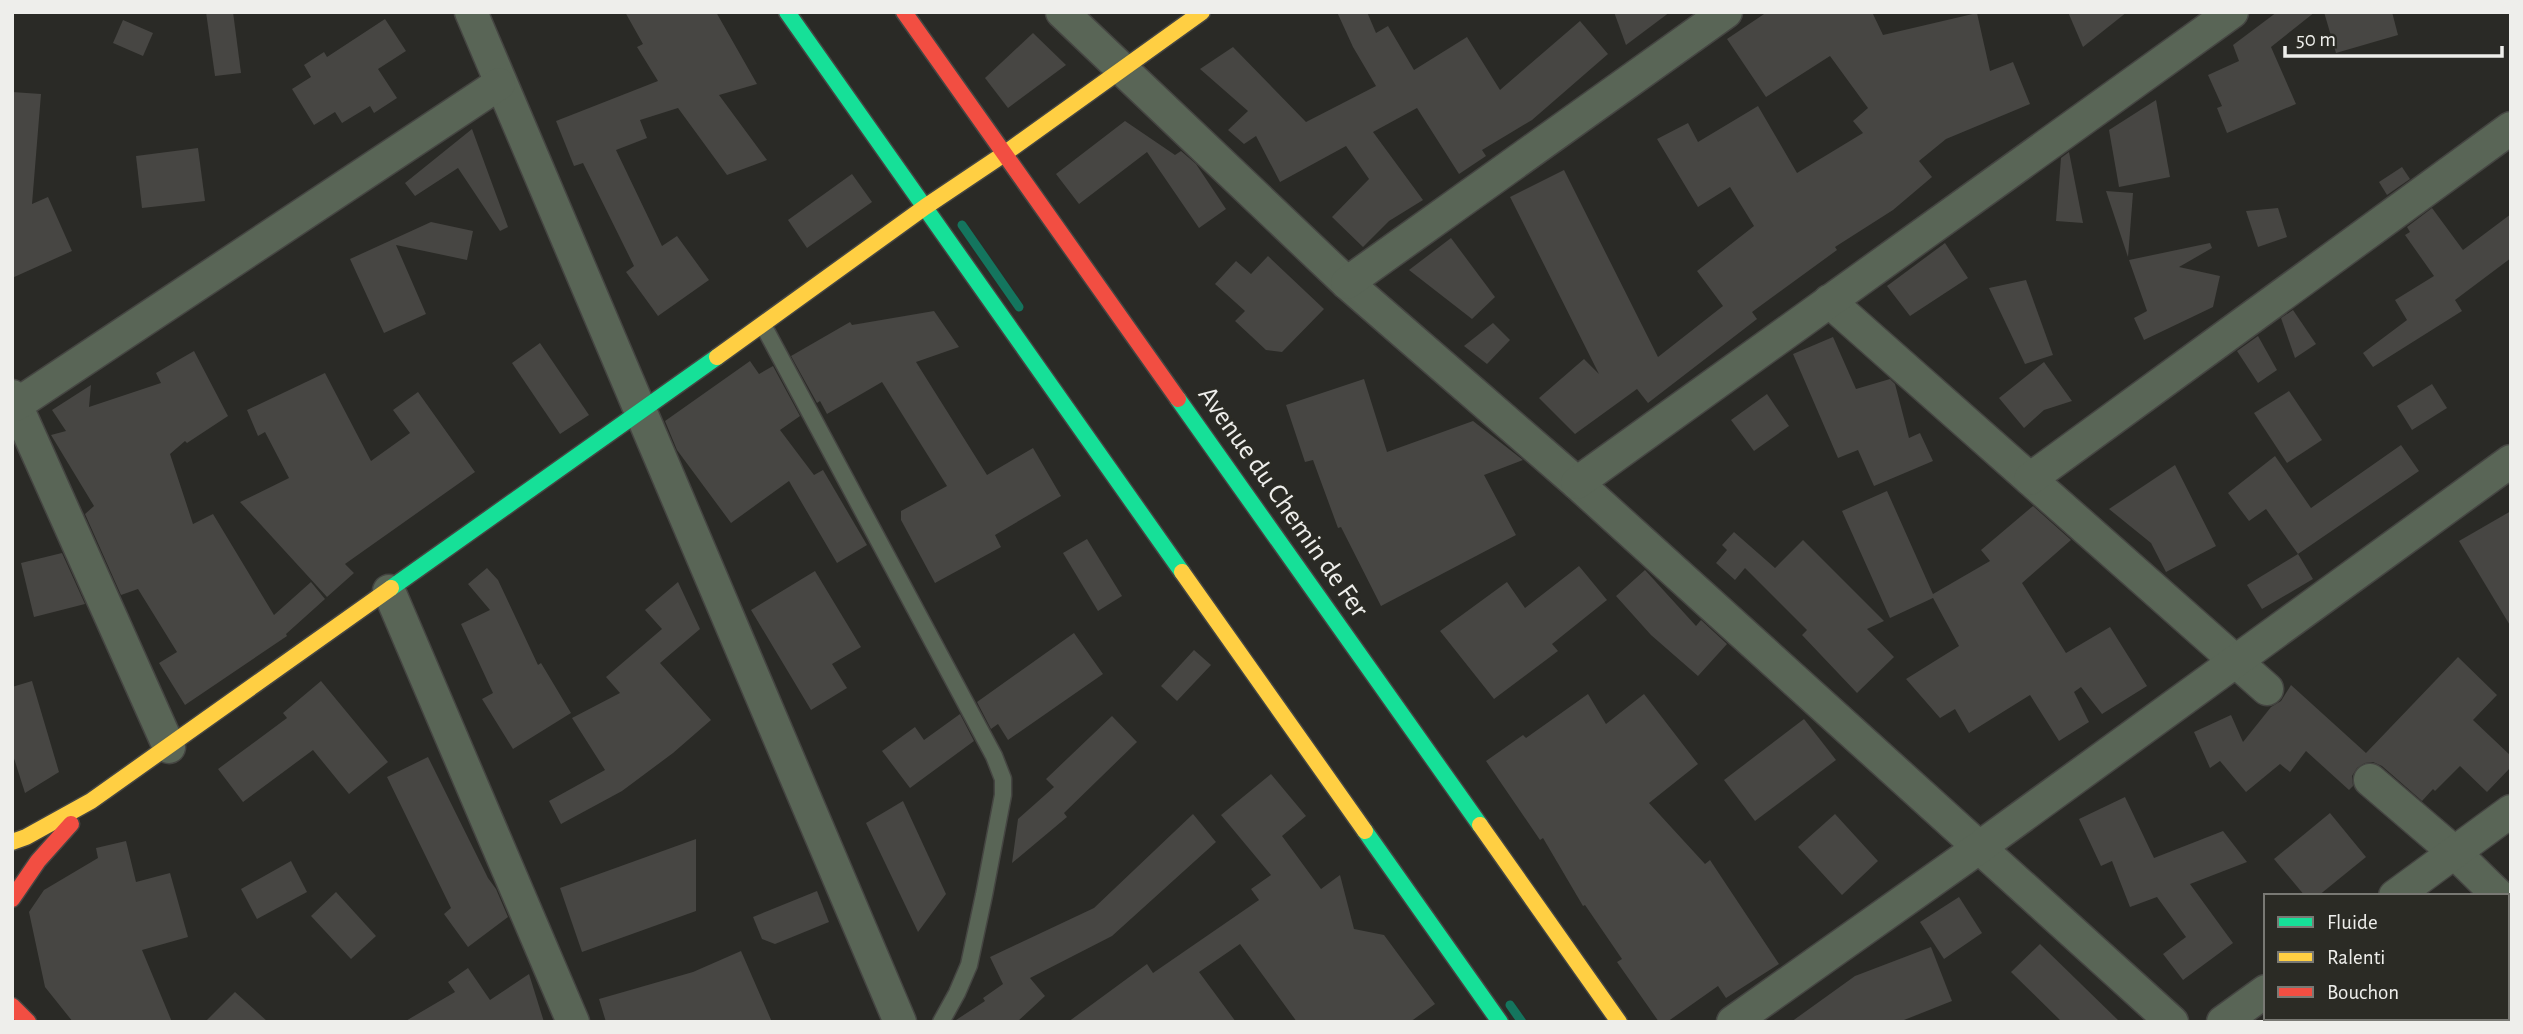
<svg xmlns="http://www.w3.org/2000/svg" width="2523" height="1034" font-family="'Alegreya Sans',sans-serif">
<style>
.lines{fill:none;stroke-linecap:round;stroke-linejoin:round}
.stream{stroke:#14755e;stroke-width:9}
.building{fill:#474643}
.lane-casing{stroke:#454542;stroke-width:19}
.street-casing{stroke:#454542;stroke-width:35}
.fast-casing{stroke:#454542;stroke-width:19}
.slow-casing{stroke:#454542;stroke-width:19}
.jam-casing{stroke:#454542;stroke-width:19}
.lane{stroke:#596556;stroke-width:16}
.street{stroke:#596556;stroke-width:32}
.fast{stroke:#16e098;stroke-width:16}
.slow{stroke:#ffcf43;stroke-width:16}
.jam{stroke:#f24e42;stroke-width:16}
.labels{text-anchor:middle;dominant-baseline:central;stroke-width:5;stroke-linejoin:round;paint-order:stroke}
.street-label{font-size:28px;fill:#eeeeeb;stroke:#2b2b25}
</style>
<rect width="100%" height="100%" fill="#2a2a26"/>
<g class="lines">
<g class="stream">
<path d="M 962,225 L 1019,307"/>
<path d="M 1510,1005 L 1522,1022"/>
</g>
</g>
<g class="building">
<path d="M 206,12 L 233,12 L 241,73 L 215,76 Z"/>
<path d="M 625,12 L 716,12 L 757,84 L 719,95 L 767,160 L 727,175 L 678,108 L 640,120 L 647,138 L 616,150 L 662,246 L 677,236 L 709,280 L 658,316 L 626,272 L 634,266 L 583,163 L 574,166 L 556,121 L 658,81 L 637,47 L 643,44 Z"/>
<path d="M 1337,12 L 1367,12 L 1376,33 L 1388,26 L 1414,70 L 1467,37 L 1500,90 L 1580,21 L 1608,54 L 1532,120 L 1482,150 L 1486,156 L 1459,174 L 1417,108 L 1373,132 L 1423,200 L 1389,221 L 1363,247 L 1332,217 L 1369,179 L 1346,146 L 1280,182 L 1256,136 L 1244,144 L 1228,130 L 1248,111 L 1200,69 L 1233,47 L 1306,122 L 1376,86 L 1353,47 Z"/>
<path d="M 1614,12 L 1670,12 L 1626,45 Z"/>
<path d="M 1767,12 L 1872,12 L 1883,35 L 1977,13 L 1990,71 L 2013,62 L 2030,104 L 1946,139 L 1919,161 L 1932,177 L 1893,210 L 1835,247 L 1837,250 L 1752,312 L 1757,319 L 1648,403 L 1637,389 L 1575,434 L 1539,398 L 1584,359 L 1599,374 L 1510,197 L 1564,170 L 1658,357 L 1723,306 L 1697,271 L 1754,226 L 1730,187 L 1698,207 L 1657,139 L 1688,123 L 1698,142 L 1758,106 L 1797,173 L 1863,133 L 1853,121 L 1868,108 L 1830,56 L 1766,97 L 1727,39 Z"/>
<path d="M 2068,12 L 2127,12 L 2083,47 Z"/>
<path d="M 2277,12 L 2315,12 L 2271,47 L 2296,104 L 2227,133 L 2217,108 L 2222,106 L 2208,75 L 2239,61 L 2233,45 Z"/>
<path d="M 2324,12 L 2392,12 L 2398,35 L 2336,53 Z"/>
<path d="M 385,19 L 406,51 L 378,69 L 397,98 L 374,113 L 370,106 L 342,123 L 335,112 L 314,125 L 292,89 L 311,77 L 304,65 L 324,52 L 327,57 Z"/>
<path d="M 123,20 L 153,33 L 143,56 L 113,43 Z"/>
<path d="M 1033,33 L 1066,65 L 1008,108 L 985,78 Z"/>
<path d="M 12,92 L 41,94 L 32,204 L 48,197 L 72,251 L 12,278 Z"/>
<path d="M 2156,100 L 2170,177 L 2119,187 L 2109,130 Z"/>
<path d="M 1125,121 L 1175,155 L 1181,151 L 1196,164 L 1226,209 L 1199,228 L 1147,152 L 1079,204 L 1056,174 Z"/>
<path d="M 472,129 L 508,227 L 500,231 L 458,168 L 415,196 L 405,183 Z"/>
<path d="M 198,148 L 205,201 L 142,208 L 136,156 Z"/>
<path d="M 2069,152 L 2083,223 L 2056,221 L 2061,158 Z"/>
<path d="M 2402,167 L 2410,179 L 2387,195 L 2379,182 Z"/>
<path d="M 852,174 L 872,202 L 807,248 L 788,220 Z"/>
<path d="M 2106,191 L 2133,193 L 2128,257 Z"/>
<path d="M 2278,208 L 2287,237 L 2258,247 L 2246,211 Z"/>
<path d="M 2432,208 L 2463,250 L 2511,214 L 2511,258 L 2455,300 L 2462,311 L 2373,367 L 2363,353 L 2407,320 L 2395,300 L 2434,276 L 2405,235 L 2410,232 L 2407,227 Z"/>
<path d="M 431,222 L 473,231 L 467,260 L 396,245 L 426,314 L 384,333 L 350,259 Z"/>
<path d="M 1451,238 L 1495,297 L 1472,319 L 1409,270 Z"/>
<path d="M 1945,243 L 1968,278 L 1910,316 L 1887,286 Z"/>
<path d="M 2210,243 L 2212,248 L 2179,267 L 2220,276 L 2213,307 L 2144,340 L 2134,318 L 2147,311 L 2129,260 Z"/>
<path d="M 1268,256 L 1324,309 L 1282,352 L 1266,350 L 1235,321 L 1245,311 L 1215,284 L 1236,261 L 1251,274 Z"/>
<path d="M 2026,280 L 2053,355 L 2025,364 L 1989,288 Z"/>
<path d="M 2293,310 L 2316,344 L 2295,358 L 2281,318 Z"/>
<path d="M 934,311 L 959,347 L 916,362 L 987,475 L 1033,448 L 1061,496 L 995,535 L 1001,547 L 935,583 L 901,520 L 901,511 L 947,486 L 882,382 L 827,414 L 820,401 L 817,403 L 791,356 L 850,322 L 852,325 Z"/>
<path d="M 1493,323 L 1510,340 L 1487,364 L 1464,346 Z"/>
<path d="M 2258,336 L 2277,370 L 2258,383 L 2237,351 Z"/>
<path d="M 1833,337 L 1856,389 L 1890,379 L 1895,384 L 1909,438 L 1920,433 L 1933,461 L 1874,486 L 1858,450 L 1838,458 L 1793,354 Z"/>
<path d="M 540,343 L 589,415 L 560,434 L 512,363 Z"/>
<path d="M 194,351 L 228,416 L 187,443 L 185,441 L 170,454 L 193,524 L 213,514 L 274,615 L 311,582 L 325,599 L 286,634 L 287,636 L 185,705 L 159,663 L 177,652 L 138,589 L 121,595 L 85,514 L 94,506 L 51,435 L 66,431 L 52,410 L 91,385 L 89,407 L 161,383 L 156,373 Z"/>
<path d="M 750,361 L 759,374 L 773,366 L 800,416 L 780,430 L 814,475 L 823,470 L 867,545 L 837,563 L 789,481 L 731,523 L 677,450 L 665,421 Z"/>
<path d="M 2044,362 L 2072,401 L 2044,410 L 2024,428 L 1999,398 Z"/>
<path d="M 325,373 L 371,461 L 410,433 L 393,410 L 418,392 L 475,472 L 345,564 L 354,573 L 327,597 L 240,502 L 289,478 L 265,432 L 258,436 L 247,410 Z"/>
<path d="M 1364,379 L 1387,452 L 1473,421 L 1523,460 L 1484,475 L 1516,535 L 1381,606 L 1341,527 L 1338,528 L 1313,460 L 1305,462 L 1286,405 Z"/>
<path d="M 2432,384 L 2447,408 L 2412,430 L 2397,406 Z"/>
<path d="M 2289,391 L 2322,440 L 2287,463 L 2254,413 Z"/>
<path d="M 1767,394 L 1789,426 L 1754,451 L 1731,420 Z"/>
<path d="M 2401,445 L 2419,471 L 2298,554 L 2266,509 L 2249,521 L 2228,493 L 2275,456 L 2311,508 Z"/>
<path d="M 2175,465 L 2216,546 L 2166,572 L 2151,543 L 2109,509 Z"/>
<path d="M 1887,491 L 1933,594 L 1990,561 L 1981,550 L 2033,506 L 2071,540 L 2022,583 L 2066,653 L 2110,627 L 2147,686 L 2102,714 L 2081,687 L 2074,692 L 2089,722 L 2059,741 L 2030,695 L 1969,733 L 1955,709 L 1940,718 L 1906,679 L 1959,646 L 1933,598 L 1890,618 L 1842,511 Z"/>
<path d="M 2511,511 L 2511,627 L 2459,541 Z"/>
<path d="M 1734,532 L 1775,568 L 1803,540 L 1884,621 L 1867,629 L 1894,657 L 1857,693 L 1802,635 L 1807,630 L 1745,568 L 1735,580 L 1716,563 L 1727,550 L 1722,545 Z"/>
<path d="M 1087,539 L 1122,596 L 1098,611 L 1063,553 Z"/>
<path d="M 62,553 L 85,604 L 34,617 L 21,563 Z"/>
<path d="M 2298,554 L 2313,579 L 2262,609 L 2247,585 Z"/>
<path d="M 1579,566 L 1607,600 L 1552,644 L 1558,651 L 1494,699 L 1440,631 L 1507,582 L 1525,608 Z"/>
<path d="M 487,568 L 498,580 L 538,665 L 541,663 L 571,713 L 513,749 L 482,699 L 493,693 L 461,624 L 490,610 L 468,584 Z"/>
<path d="M 1645,570 L 1696,626 L 1701,620 L 1727,644 L 1698,676 L 1651,635 L 1616,596 Z"/>
<path d="M 815,571 L 861,647 L 832,664 L 847,688 L 811,710 L 751,610 Z"/>
<path d="M 678,582 L 700,629 L 660,663 L 711,720 L 673,753 L 622,791 L 561,824 L 549,801 L 605,770 L 572,718 L 620,693 L 606,677 L 662,629 L 645,610 Z"/>
<path d="M 1074,633 L 1103,674 L 1008,740 L 998,724 L 991,729 L 977,702 Z"/>
<path d="M 1194,650 L 1211,665 L 1177,701 L 1161,686 Z"/>
<path d="M 2458,657 L 2497,695 L 2473,720 L 2511,756 L 2511,767 L 2487,792 L 2460,766 L 2435,791 L 2433,789 L 2422,801 L 2382,766 L 2373,762 L 2365,763 L 2357,768 L 2352,776 L 2353,786 L 2349,790 L 2306,751 L 2290,772 L 2280,764 L 2246,792 L 2220,761 L 2210,768 L 2194,732 L 2231,715 L 2243,742 L 2271,707 L 2281,701 L 2291,685 L 2366,753 Z"/>
<path d="M 32,681 L 59,772 L 25,793 L 12,752 L 12,687 Z"/>
<path d="M 321,681 L 388,762 L 349,794 L 313,750 L 243,802 L 218,769 L 287,718 L 283,713 Z"/>
<path d="M 1588,694 L 1606,724 L 1644,694 L 1698,764 L 1649,803 L 1705,864 L 1710,860 L 1779,964 L 1726,998 L 1718,986 L 1667,1022 L 1659,1022 L 1617,962 L 1622,959 L 1585,905 L 1583,906 L 1543,838 L 1540,840 L 1486,761 L 1523,735 L 1526,738 Z"/>
<path d="M 960,714 L 974,741 L 910,788 L 882,751 L 915,727 L 924,740 Z"/>
<path d="M 1112,716 L 1137,742 L 1064,813 L 1067,817 L 1012,863 L 1018,819 L 1054,787 L 1046,779 Z"/>
<path d="M 1804,719 L 1836,760 L 1755,821 L 1724,780 Z"/>
<path d="M 428,757 L 488,878 L 496,889 L 508,917 L 468,947 L 444,914 L 451,908 L 387,777 Z"/>
<path d="M 1271,774 L 1306,816 L 1282,836 L 1321,889 L 1340,875 L 1354,929 L 1384,935 L 1435,1004 L 1410,1022 L 1297,1022 L 1240,944 L 1199,972 L 1236,1022 L 1068,1022 L 1147,964 L 1153,973 L 1259,900 L 1251,889 L 1271,875 L 1221,815 Z"/>
<path d="M 2125,797 L 2154,858 L 2223,831 L 2247,862 L 2190,884 L 2233,943 L 2183,980 L 2163,954 L 2186,937 L 2157,897 L 2130,907 L 2112,861 L 2101,866 L 2079,819 Z"/>
<path d="M 903,801 L 946,894 L 918,932 L 866,823 Z"/>
<path d="M 2330,813 L 2366,857 L 2318,896 L 2305,896 L 2274,859 Z"/>
<path d="M 1193,814 L 1216,842 L 1112,936 L 1030,978 L 1045,996 L 1017,1022 L 953,1022 L 985,1001 L 983,998 L 1003,984 L 990,957 L 1094,908 Z"/>
<path d="M 1835,814 L 1878,861 L 1842,895 L 1798,847 Z"/>
<path d="M 696,839 L 696,911 L 582,952 L 560,888 Z"/>
<path d="M 126,841 L 136,882 L 170,873 L 188,937 L 142,950 L 172,1022 L 73,1022 L 45,987 L 29,912 L 44,890 L 98,858 L 96,848 Z"/>
<path d="M 291,861 L 307,892 L 257,919 L 241,889 Z"/>
<path d="M 817,891 L 829,922 L 775,944 L 762,939 L 753,917 Z"/>
<path d="M 336,892 L 376,936 L 351,959 L 311,916 Z"/>
<path d="M 1959,897 L 1982,933 L 1944,959 L 1920,922 Z"/>
<path d="M 2040,944 L 2120,1022 L 2062,1022 L 2011,972 Z"/>
<path d="M 1931,947 L 1952,1001 L 1899,1022 L 1791,1022 L 1855,976 Z"/>
<path d="M 741,951 L 772,1022 L 606,1022 L 599,999 L 693,972 Z"/>
<path d="M 468,968 L 490,1000 L 529,974 L 544,1022 L 404,1022 L 455,992 L 448,982 Z"/>
<path d="M 235,992 L 268,1022 L 205,1022 Z"/>
</g>
<g class="lines">
<g class="lane-casing">
<path id="lane" d="M 763,325 L 994,756 L 1003,779 L 1003,795 L 984,895 L 969,965 L 957,993 L 941,1022"/>
</g>
<g class="street-casing">
<g id="street">
<path d="M 471,12 L 900,1022"/>
<path d="M 1062,12 L 1347,283 L 1577,483 L 2172,1022"/>
<path d="M 1347,283 L 1726,12"/>
<path d="M 1829,301 L 2267,689"/>
<path d="M 12,396 L 169,747"/>
<path d="M 16,405 L 499,84"/>
<path d="M 2030,479 L 2511,128"/>
<path d="M 1577,483 L 2232,12"/>
<path d="M 389,591 L 573,1022"/>
<path d="M 2370,780 L 2454,852 L 2499,896"/>
<path d="M 2395,896 L 2511,811"/>
<path d="M 1733,1022 L 1980,847 L 2511,461"/>
<path d="M 2223,1022 L 2266,991"/>
</g>
</g>
<g class="fast-casing">
<g id="fast">
<path d="M 787,12 L 1182,572"/>
<path d="M 1178,399 L 1480,825"/>
<path d="M 391,588 L 717,357"/>
<path d="M 1365,831 L 1500,1022"/>
</g>
</g>
<g class="slow-casing">
<g id="slow">
<path d="M 717,357 L 925,207 L 1004,154 L 1202,12"/>
<path d="M 1182,572 L 1365,831"/>
<path d="M 1480,825 L 1619,1022"/>
<path d="M 12,842 L 26,837 L 91,801 L 391,588"/>
</g>
</g>
<g class="jam-casing">
<g id="jam">
<path d="M 904,12 L 1178,399"/>
<path d="M 12,899 L 38,861 L 71,824"/>
<path d="M 12,1006 L 28,1022"/>
</g>
</g>
<use href="#lane" class="lane"/>
<use href="#street" class="street"/>
<use href="#fast" class="fast"/>
<use href="#slow" class="slow"/>
<use href="#jam" class="jam"/>
</g>
<g class="labels">
<g class="street-label">
<text transform="translate(1283 502) rotate(55)">Avenue du Chemin de Fer</text>
</g>
</g>
<rect width="2523" height="1034" fill="none" stroke="#eeeeeb" stroke-width="28"/>
<rect x="2264" y="894" width="245" height="126" fill="#2b2b25" stroke="#797974" stroke-width="2"/>
<rect x="2278" y="917" width="35" height="10" fill="#16e098" stroke="#797974" stroke-width="2"/>
<text x="2327" y="929" font-size="21" fill="#eeeeeb">Fluide</text>
<rect x="2278" y="952" width="35" height="10" fill="#ffcf43" stroke="#797974" stroke-width="2"/>
<text x="2327" y="964" font-size="21" fill="#eeeeeb">Ralenti</text>
<rect x="2278" y="987" width="35" height="10" fill="#f24e42" stroke="#797974" stroke-width="2"/>
<text x="2327" y="999" font-size="21" fill="#eeeeeb">Bouchon</text>
<path d="M2285 46v10h217v-10" fill="none" stroke="#eeeeeb" stroke-width="3.5"/>
<text x="2296" y="46" font-size="21" fill="#eeeeeb" stroke="#2b2b25" stroke-width="5" paint-order="stroke">50 m</text>
</svg>
